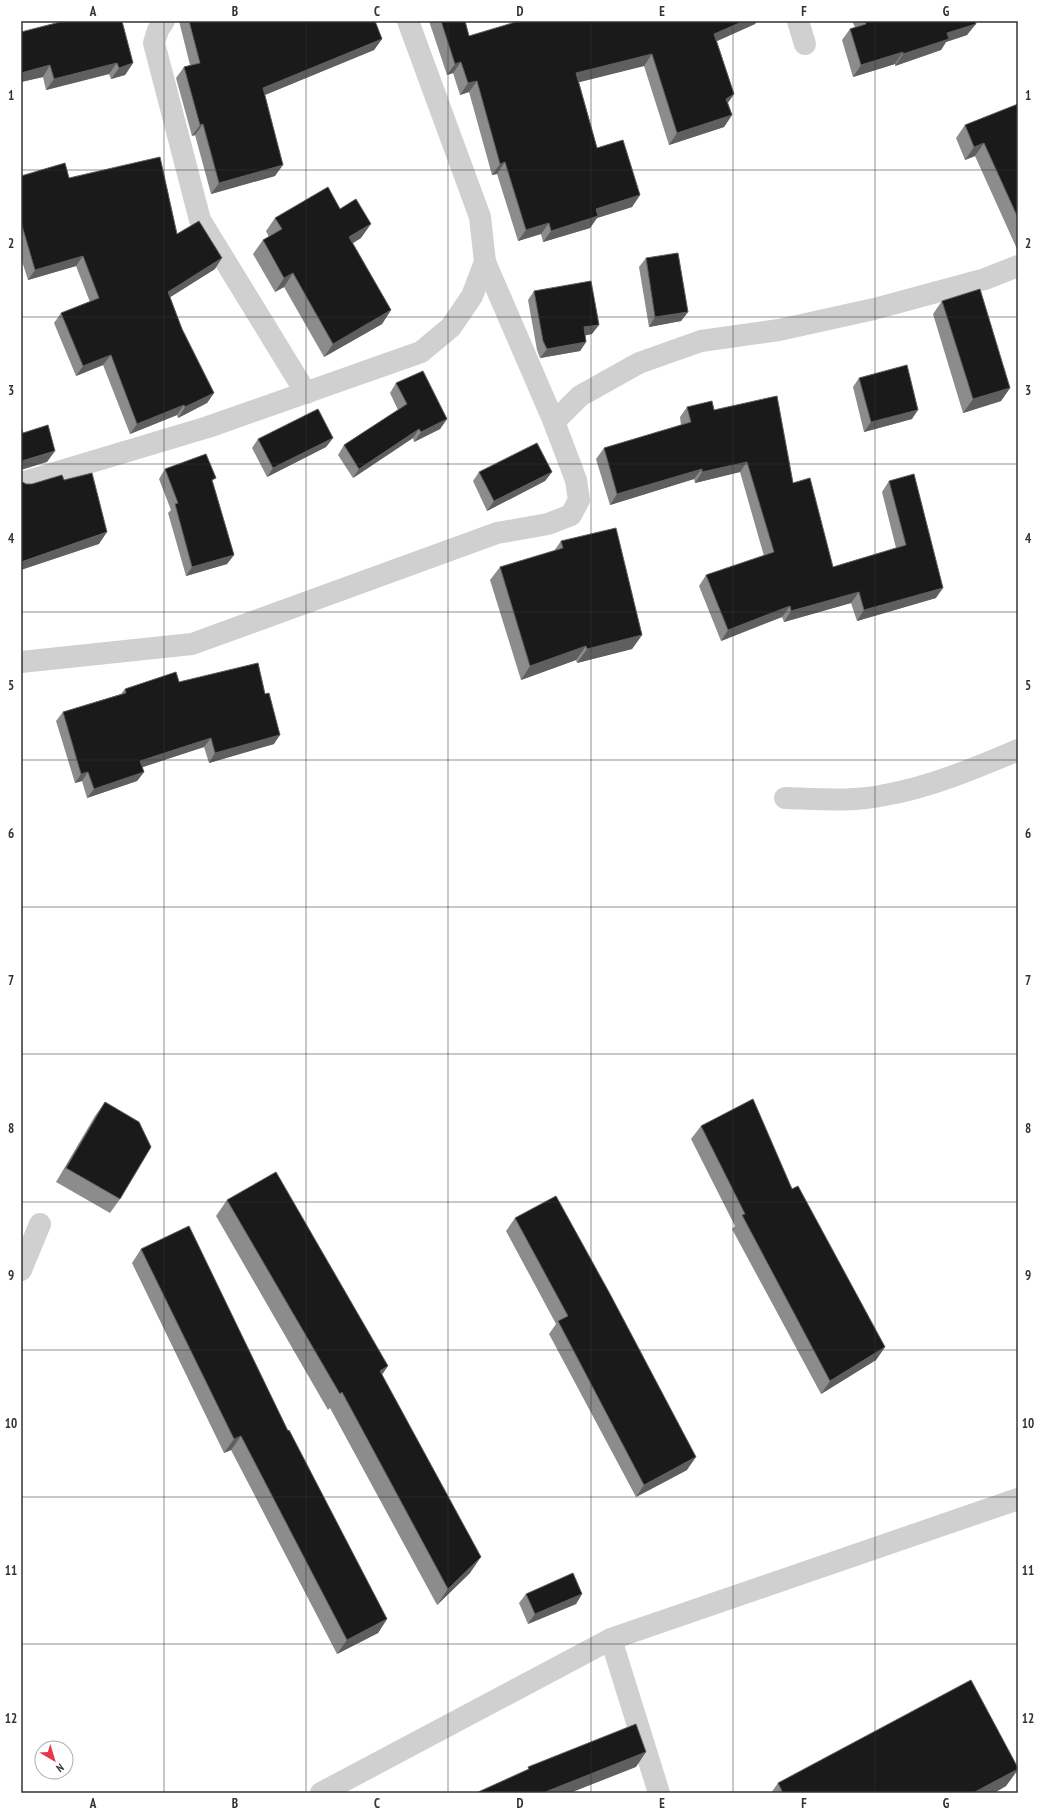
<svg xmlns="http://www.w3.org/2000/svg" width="1039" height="1814" font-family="'PT Sans Narrow',sans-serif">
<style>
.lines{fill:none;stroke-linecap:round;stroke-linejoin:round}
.minor{stroke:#d0d0d0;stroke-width:22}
.wall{fill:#8c8c8c}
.shaded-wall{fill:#5f5f5f}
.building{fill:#1a1a1a;stroke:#5f5f5f}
.grid{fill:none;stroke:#333;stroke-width:1;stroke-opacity:0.55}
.neatline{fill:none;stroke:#333;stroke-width:1.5}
.grid-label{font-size:13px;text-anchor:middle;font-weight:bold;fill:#333}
</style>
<rect width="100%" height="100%" fill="#fff"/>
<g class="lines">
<g class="minor">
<path d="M 164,21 L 158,30 L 154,43 L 200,220 L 306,393"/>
<path d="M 798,21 L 805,44"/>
<path d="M 485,262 L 554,422"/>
<path d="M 21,483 L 208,427 L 421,352 L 451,327 L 472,296 L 485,262 L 480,217 L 408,21"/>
<path d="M 21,662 L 192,644 L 497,533 L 548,524 L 571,515 L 579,500 L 576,480 L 554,422 L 580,396 L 639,363 L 701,341 L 779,330 L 874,309 L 985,279 L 1018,266"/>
<path d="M 785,798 C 818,799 853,802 885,795 C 931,787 975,768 1018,750"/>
<path d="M 21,1270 L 40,1224"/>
<path d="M 611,1639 L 659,1793"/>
<path d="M 321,1793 L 611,1639 L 1018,1499"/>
</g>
</g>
<g class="wall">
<path d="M 179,21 L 375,21 L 382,39 L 374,50 L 265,95 L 275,176 L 211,194 L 195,135 L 192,136 L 176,78 L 184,67 L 190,65 Z"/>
<path d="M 429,21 L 465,21 L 469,36 L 538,21 L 757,21 L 755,24 L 717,41 L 734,94 L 728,103 L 732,115 L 724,127 L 669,145 L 644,66 L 579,82 L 597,148 L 640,195 L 632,207 L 597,218 L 590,228 L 543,242 L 541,234 L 518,241 L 497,174 L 492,175 L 469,92 L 460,95 L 453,73 L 447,75 Z"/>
<path d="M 852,21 L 975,21 L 967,35 L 946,42 L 941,50 L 895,66 L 895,64 L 853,77 L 842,40 L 850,29 L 855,27 Z"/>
<path d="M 21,32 L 133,63 L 125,75 L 111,79 L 109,74 L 46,90 L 43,77 L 21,82 Z"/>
<path d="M 1018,104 L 1018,248 L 1017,249 L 975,156 L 965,160 L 956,138 L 965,125 Z"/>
<path d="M 21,176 L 69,178 L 177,234 L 215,269 L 170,297 L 182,329 L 214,393 L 207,403 L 178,418 L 177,415 L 130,434 L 103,365 L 76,376 L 54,323 L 61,313 L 90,302 L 76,266 L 28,280 L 21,258 Z"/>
<path d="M 340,209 L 361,238 L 353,243 L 391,310 L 382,324 L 324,357 L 284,287 L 275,292 L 253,254 L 263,240 L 269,237 L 266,231 L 275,218 Z"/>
<path d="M 646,258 L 688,312 L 681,321 L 649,327 L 639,267 Z"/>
<path d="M 534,291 L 592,334 L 585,335 L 586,342 L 580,351 L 540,358 L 537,350 L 528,300 Z"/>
<path d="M 942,301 L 1010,388 L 1001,401 L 963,413 L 933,314 Z"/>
<path d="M 859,378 L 912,419 L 864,432 L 853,387 Z"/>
<path d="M 396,383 L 447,419 L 440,429 L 414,442 L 413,438 L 353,478 L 338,455 L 344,445 L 398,410 L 390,393 Z"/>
<path d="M 687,407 L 714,410 L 793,483 L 833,567 L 896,548 L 882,492 L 889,481 L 936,598 L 857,621 L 851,603 L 784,622 L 782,617 L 721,641 L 699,586 L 706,575 L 764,556 L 740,472 L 695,483 L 694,479 L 610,505 L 596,459 L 604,448 L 681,425 L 680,417 Z"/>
<path d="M 333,438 L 326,447 L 267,477 L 252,448 L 258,439 Z"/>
<path d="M 165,469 L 213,483 L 234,555 L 227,564 L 186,576 L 168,513 L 171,510 L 159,479 Z"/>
<path d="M 479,472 L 552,472 L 545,481 L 487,511 L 473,481 Z"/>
<path d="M 561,541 L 642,635 L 632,649 L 577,663 L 576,660 L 521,680 L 490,580 L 500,567 L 554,551 Z"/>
<path d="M 179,682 L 274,744 L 209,763 L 204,747 L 142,767 L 144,772 L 137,781 L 87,798 L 82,781 L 75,783 L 56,721 L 63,712 L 121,694 L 125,689 Z"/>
<path d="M 105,1102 L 120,1199 L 110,1213 L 56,1182 L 95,1116 Z"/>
<path d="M 701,1126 L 792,1189 L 885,1347 L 876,1360 L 821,1394 L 732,1229 L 735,1226 L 691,1139 Z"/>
<path d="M 227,1200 L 470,1573 L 437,1605 L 330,1408 L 328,1410 L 216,1216 Z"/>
<path d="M 515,1218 L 687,1470 L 636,1497 L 549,1334 L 556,1324 L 506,1231 Z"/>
<path d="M 141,1249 L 288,1431 L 387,1619 L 378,1633 L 337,1654 L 231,1450 L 224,1453 L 132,1263 Z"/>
<path d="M 526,1594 L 582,1594 L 576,1604 L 528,1624 L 519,1603 Z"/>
<path d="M 1018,1768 L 1018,1770 L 1006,1786 L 994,1793 L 771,1793 L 778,1783 Z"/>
</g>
<g class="shaded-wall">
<path d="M 744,21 L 757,21 L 755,24 L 706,46 L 714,34 Z"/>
<path d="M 976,24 L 967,35 L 946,42 L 941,50 L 895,66 L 903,54 L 947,33 Z"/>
<path d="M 382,39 L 374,50 L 255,99 L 263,88 Z"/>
<path d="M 903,52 L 895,64 L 853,77 L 861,65 Z"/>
<path d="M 652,54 L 644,66 L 568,85 L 576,73 Z"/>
<path d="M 461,62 L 453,73 L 447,75 L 455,64 Z"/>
<path d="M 117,63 L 109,74 L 46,90 L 54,79 Z"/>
<path d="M 133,63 L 125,75 L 111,79 L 119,68 Z"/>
<path d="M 50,65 L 43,77 L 21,82 L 21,73 Z"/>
<path d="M 477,81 L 469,92 L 460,95 L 468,83 Z"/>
<path d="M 734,94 L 726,105 L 726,99 Z"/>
<path d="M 732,115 L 724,127 L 669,145 L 677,133 Z"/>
<path d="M 203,124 L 195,135 L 192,136 L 200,125 Z"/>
<path d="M 984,143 L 975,156 L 965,160 L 974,147 Z"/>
<path d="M 505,162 L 497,174 L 492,175 L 500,164 Z"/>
<path d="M 283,165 L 275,176 L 211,194 L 219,183 Z"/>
<path d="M 640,195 L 632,207 L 597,218 L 590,228 L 543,242 L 551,231 L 596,209 Z"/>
<path d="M 549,223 L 541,234 L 518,241 L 526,230 Z"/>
<path d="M 371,224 L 361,238 L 340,251 L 349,237 Z"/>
<path d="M 83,256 L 76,266 L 28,280 L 35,270 Z"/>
<path d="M 222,258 L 215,269 L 161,303 L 168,292 Z"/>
<path d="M 293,273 L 284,287 L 275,292 L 284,278 Z"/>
<path d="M 391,310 L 382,324 L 324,357 L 333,344 Z"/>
<path d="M 688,312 L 681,321 L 649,327 L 655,317 Z"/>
<path d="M 599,325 L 592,334 L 578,337 L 584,327 Z"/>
<path d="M 586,342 L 580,351 L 540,358 L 547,349 Z"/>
<path d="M 111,355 L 103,365 L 76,376 L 83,366 Z"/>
<path d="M 1010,388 L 1001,401 L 963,413 L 973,399 Z"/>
<path d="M 214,393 L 207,403 L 178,418 L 185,407 Z"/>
<path d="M 184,405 L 177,415 L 130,434 L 137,424 Z"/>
<path d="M 918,410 L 912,419 L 864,432 L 871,422 Z"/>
<path d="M 447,419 L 440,429 L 414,442 L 421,432 Z"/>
<path d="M 419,429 L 413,438 L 353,478 L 359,469 Z"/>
<path d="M 333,438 L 326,447 L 267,477 L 273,468 Z"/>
<path d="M 55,451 L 47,462 L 21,470 L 21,462 L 25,460 Z"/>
<path d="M 747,462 L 740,472 L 695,483 L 702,472 Z"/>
<path d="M 702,469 L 694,479 L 610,505 L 617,494 Z"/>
<path d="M 552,472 L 545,481 L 487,511 L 494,501 Z"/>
<path d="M 107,532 L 99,544 L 21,570 L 21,562 Z"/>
<path d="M 234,555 L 227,564 L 186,576 L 192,567 Z"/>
<path d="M 943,588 L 936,598 L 857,621 L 864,610 Z"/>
<path d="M 859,592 L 851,603 L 784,622 L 791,611 Z"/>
<path d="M 790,606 L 782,617 L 721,641 L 728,630 Z"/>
<path d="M 642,635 L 632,649 L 577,663 L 587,649 Z"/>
<path d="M 586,646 L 576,660 L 521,680 L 530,666 Z"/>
<path d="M 280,735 L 274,744 L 209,763 L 215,753 Z"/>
<path d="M 211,738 L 204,747 L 134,770 L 140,761 Z"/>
<path d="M 88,772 L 82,781 L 75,783 L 81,774 Z"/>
<path d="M 144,772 L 137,781 L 87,798 L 94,789 Z"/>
<path d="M 885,1347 L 876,1360 L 821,1394 L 830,1381 Z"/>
<path d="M 388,1366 L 377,1382 L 380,1371 Z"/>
<path d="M 241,1436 L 231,1450 L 224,1453 L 234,1439 Z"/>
<path d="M 696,1457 L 687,1470 L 636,1497 L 644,1485 Z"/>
<path d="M 481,1557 L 470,1573 L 437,1605 L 448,1589 Z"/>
<path d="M 582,1594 L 576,1604 L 528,1624 L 535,1614 Z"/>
<path d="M 387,1619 L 378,1633 L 337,1654 L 347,1640 Z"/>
<path d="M 646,1752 L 636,1767 L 570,1793 L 543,1793 Z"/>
<path d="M 1018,1769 L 1006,1786 L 994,1793 L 973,1793 Z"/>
</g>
<g class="building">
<path d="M 64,21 L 122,21 L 133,63 L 119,68 L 117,63 L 54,79 L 50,65 L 21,73 L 21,32 Z"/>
<path d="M 189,21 L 375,21 L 382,39 L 263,88 L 283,165 L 219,183 L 203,124 L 200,125 L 184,67 L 200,63 Z"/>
<path d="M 441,21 L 465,21 L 469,36 L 519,21 L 533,21 L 533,22 L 538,21 L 744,21 L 714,34 L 734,94 L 726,99 L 732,115 L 677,133 L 652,54 L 576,73 L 597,148 L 623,140 L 640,195 L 596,209 L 598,216 L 551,231 L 549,223 L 526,230 L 505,162 L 500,164 L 477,81 L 468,83 L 461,62 L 455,64 Z"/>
<path d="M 865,21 L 975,21 L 976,24 L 947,33 L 949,39 L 903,54 L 903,52 L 861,65 L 850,29 L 866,24 Z"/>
<path d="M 1018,104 L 1018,218 L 984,143 L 974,147 L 965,125 Z"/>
<path d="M 160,157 L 177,234 L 199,221 L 222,258 L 168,292 L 182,329 L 214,393 L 185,407 L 184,405 L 137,424 L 111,355 L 83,366 L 61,313 L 99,298 L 83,256 L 35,270 L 21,222 L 21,176 L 65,163 L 69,178 Z"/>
<path d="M 328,187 L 340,209 L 356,199 L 371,224 L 349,237 L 391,310 L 333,344 L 293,273 L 284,278 L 263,240 L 282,229 L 275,218 Z"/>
<path d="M 678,253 L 688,312 L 655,317 L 646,258 Z"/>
<path d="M 591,281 L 599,325 L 584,327 L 586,342 L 547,349 L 543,341 L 534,291 Z"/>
<path d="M 980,289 L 1010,388 L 973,399 L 942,301 Z"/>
<path d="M 907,365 L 918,410 L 871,422 L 859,378 Z"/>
<path d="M 423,371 L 447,419 L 421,432 L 419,429 L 359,469 L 344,445 L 407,404 L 396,383 Z"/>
<path d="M 777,396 L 793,483 L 810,478 L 833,567 L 906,545 L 889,481 L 914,474 L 943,588 L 864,610 L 859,592 L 791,611 L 790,606 L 728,630 L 706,575 L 774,552 L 747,462 L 702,472 L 702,469 L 617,494 L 604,448 L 691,422 L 687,407 L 712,401 L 714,410 Z"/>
<path d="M 318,409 L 333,438 L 273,468 L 258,439 Z"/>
<path d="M 48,425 L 55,451 L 25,460 L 21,462 L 21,427 L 23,433 Z"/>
<path d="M 537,443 L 552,472 L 494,501 L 479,472 Z"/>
<path d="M 206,454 L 216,478 L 212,480 L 234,555 L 192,567 L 175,504 L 178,503 L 165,469 Z"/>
<path d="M 92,473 L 107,532 L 21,562 L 21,481 L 26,484 L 32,484 L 62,475 L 64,480 Z"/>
<path d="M 616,528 L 642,635 L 587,649 L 586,646 L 530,666 L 500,567 L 563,548 L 561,541 Z"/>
<path d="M 258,663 L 265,694 L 269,693 L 280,735 L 215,753 L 211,738 L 140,761 L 144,772 L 94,789 L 88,772 L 81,774 L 63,712 L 126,693 L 125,689 L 176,672 L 179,682 Z"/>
<path d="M 753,1099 L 792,1189 L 798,1186 L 885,1347 L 830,1381 L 742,1215 L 745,1214 L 701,1126 Z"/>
<path d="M 105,1102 L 139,1122 L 151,1147 L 120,1199 L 66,1168 Z"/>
<path d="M 276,1172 L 388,1366 L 380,1371 L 481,1557 L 448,1589 L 342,1392 L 340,1394 L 227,1200 Z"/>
<path d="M 556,1196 L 610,1294 L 696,1457 L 644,1485 L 558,1321 L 568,1316 L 515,1218 Z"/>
<path d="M 189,1226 L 288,1431 L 289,1430 L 387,1619 L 347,1640 L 241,1436 L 234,1439 L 141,1249 Z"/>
<path d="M 573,1573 L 582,1594 L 535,1614 L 526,1594 Z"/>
<path d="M 971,1680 L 1018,1768 L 1018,1769 L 973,1793 L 783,1793 L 778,1783 Z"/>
<path d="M 636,1724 L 646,1752 L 543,1793 L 476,1793 L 529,1769 L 528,1767 Z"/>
</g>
<path class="grid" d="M 164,21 L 164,1793M 306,21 L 306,1793M 448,21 L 448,1793M 591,21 L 591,1793M 733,21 L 733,1793M 875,21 L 875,1793M 21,170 L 1018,170M 21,317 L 1018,317M 21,464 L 1018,464M 21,612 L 1018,612M 21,760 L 1018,760M 21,907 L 1018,907M 21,1054 L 1018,1054M 21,1202 L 1018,1202M 21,1350 L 1018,1350M 21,1497 L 1018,1497M 21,1644 L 1018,1644"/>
<rect width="1039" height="1814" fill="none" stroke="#ffffff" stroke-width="44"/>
<g transform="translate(54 1760) rotate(142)"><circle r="19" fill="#ffffff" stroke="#adadad"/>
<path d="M0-3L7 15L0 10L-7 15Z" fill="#e63946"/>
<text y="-6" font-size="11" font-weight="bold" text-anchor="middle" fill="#333333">N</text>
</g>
<rect x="22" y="22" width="995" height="1770" class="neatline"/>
<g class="grid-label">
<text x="93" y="16">A</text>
<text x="235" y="16">B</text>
<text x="377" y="16">C</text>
<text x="520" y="16">D</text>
<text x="662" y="16">E</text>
<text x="804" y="16">F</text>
<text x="946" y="16">G</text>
<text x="11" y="100">1</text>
<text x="1028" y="100">1</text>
<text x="11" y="248">2</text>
<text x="1028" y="248">2</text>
<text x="11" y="395">3</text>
<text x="1028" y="395">3</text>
<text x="11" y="543">4</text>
<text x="1028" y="543">4</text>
<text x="11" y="690">5</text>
<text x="1028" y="690">5</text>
<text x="11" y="838">6</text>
<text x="1028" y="838">6</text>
<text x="11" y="985">7</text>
<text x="1028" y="985">7</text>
<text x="11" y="1133">8</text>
<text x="1028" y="1133">8</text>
<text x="11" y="1280">9</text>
<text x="1028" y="1280">9</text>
<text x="11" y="1428">10</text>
<text x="1028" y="1428">10</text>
<text x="11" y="1575">11</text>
<text x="1028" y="1575">11</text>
<text x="11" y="1723">12</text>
<text x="1028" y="1723">12</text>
<text x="93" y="1808">A</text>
<text x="235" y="1808">B</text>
<text x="377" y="1808">C</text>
<text x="520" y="1808">D</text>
<text x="662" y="1808">E</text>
<text x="804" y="1808">F</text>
<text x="946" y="1808">G</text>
</g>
</svg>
